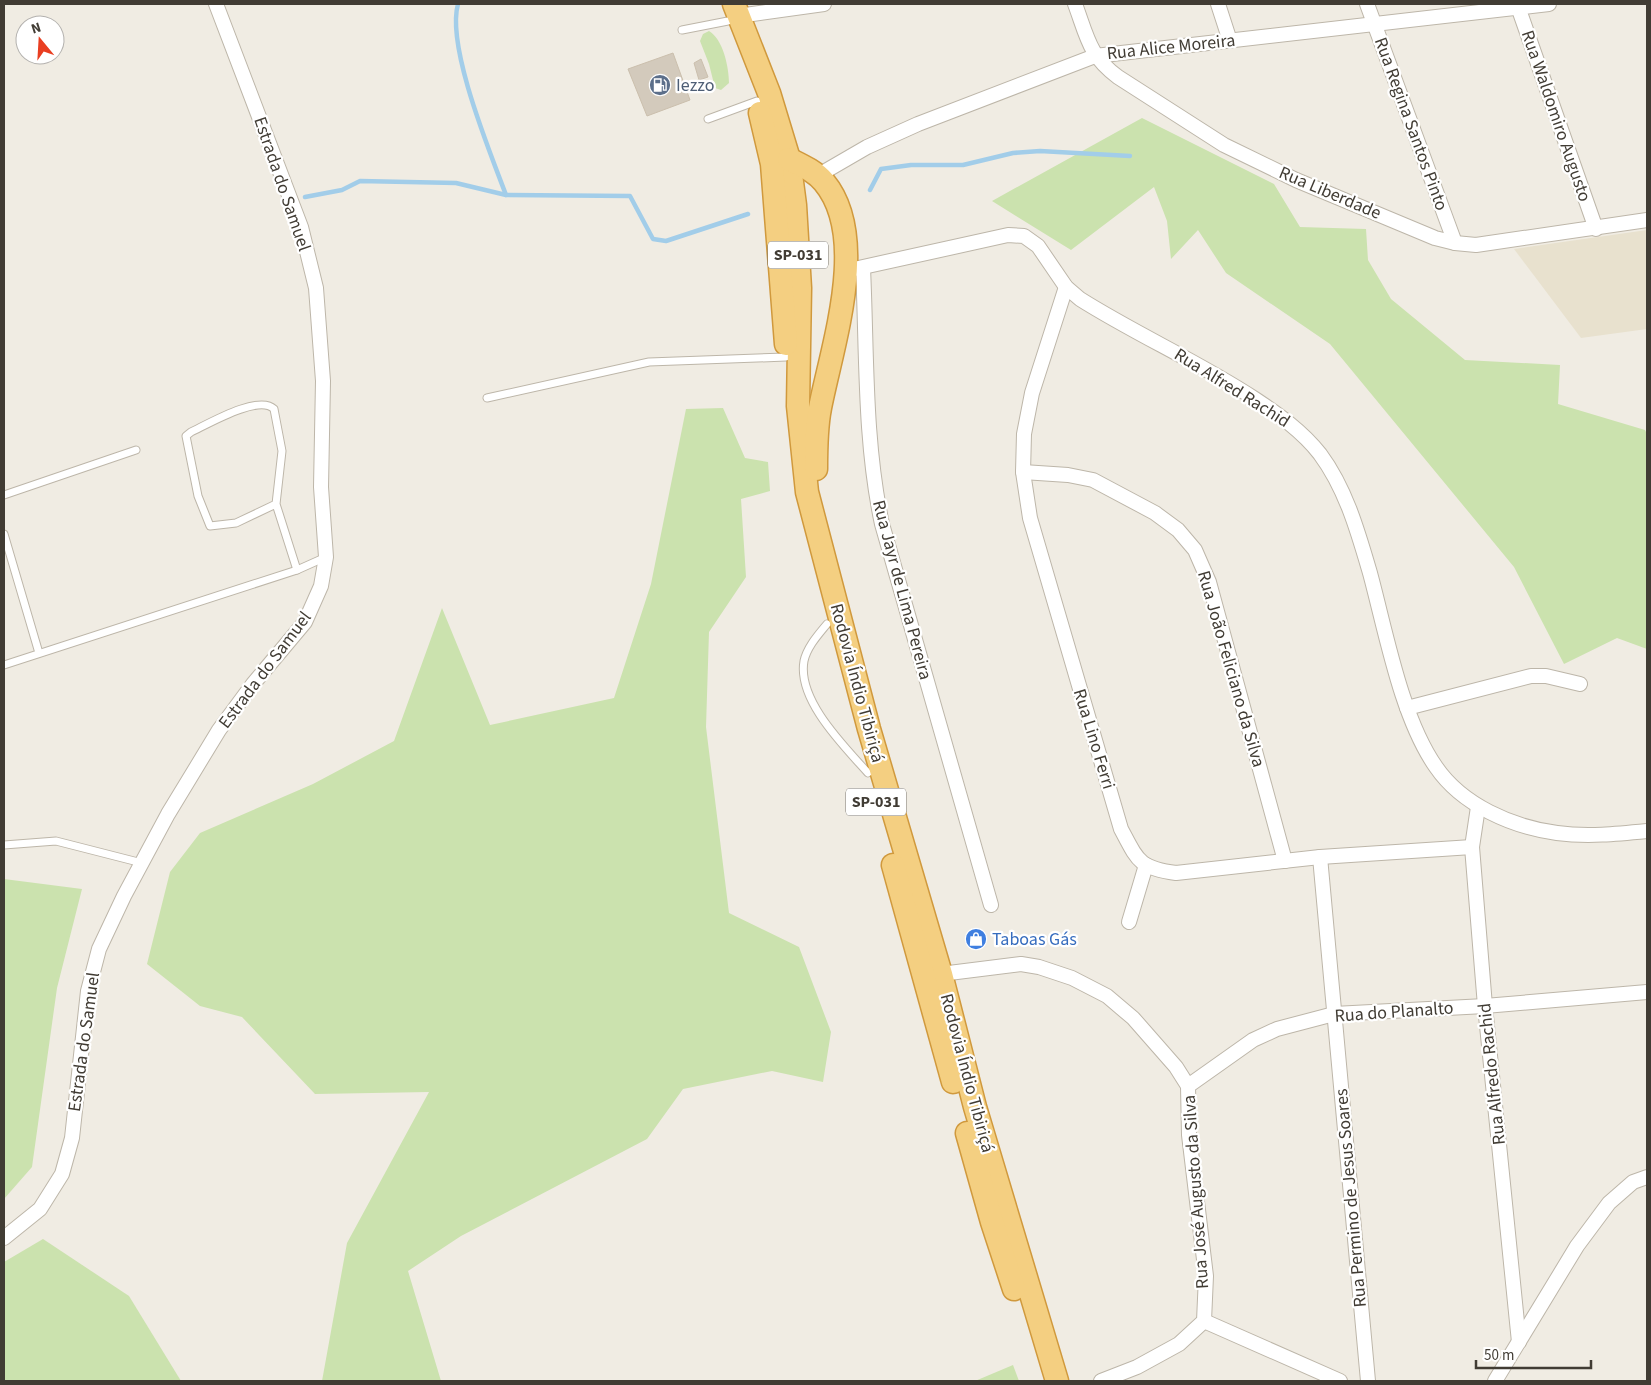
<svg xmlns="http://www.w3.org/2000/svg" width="1651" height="1385" font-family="'Source Sans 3',sans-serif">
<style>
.education{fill:#e8e1ce}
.green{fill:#cbe2ae}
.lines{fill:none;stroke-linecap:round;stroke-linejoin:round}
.stream{stroke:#a2cde9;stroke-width:4.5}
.building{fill:#d3cabc;stroke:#cbbfad}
.service-casing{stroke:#bdb6a9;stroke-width:9}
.minor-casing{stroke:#bdb6a9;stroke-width:16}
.trunk-casing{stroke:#d0993d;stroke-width:25}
.service{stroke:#fff;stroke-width:7}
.minor{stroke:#fff;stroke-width:14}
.trunk{stroke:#f4cf81;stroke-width:22}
.labels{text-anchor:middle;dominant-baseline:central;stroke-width:4.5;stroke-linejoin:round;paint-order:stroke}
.shield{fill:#fff;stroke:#7a7671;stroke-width:1}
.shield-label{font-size:16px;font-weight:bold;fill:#413c34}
.street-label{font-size:18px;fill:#413c34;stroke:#fff}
.service-label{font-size:18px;fill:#4e5e75;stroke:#fff;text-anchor:start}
.shop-label{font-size:18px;fill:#366cbe;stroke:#fff;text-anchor:start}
</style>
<rect width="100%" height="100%" fill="#f0ece3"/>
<path class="education" d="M 1647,230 L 1647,329 L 1581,338 L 1514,249 Z"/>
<g class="green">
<path d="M 709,31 C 723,39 729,67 729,83 L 721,90 L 715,88 L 709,64 L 700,41 L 703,34 Z"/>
<path d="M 1142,118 L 1274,184 L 1300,227 L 1366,229 L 1368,260 L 1391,299 L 1465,360 L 1560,365 L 1558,404 L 1645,430 L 1647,434 L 1647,649 L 1617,638 L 1564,664 L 1514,567 L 1330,344 L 1226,273 L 1198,230 L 1171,259 L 1167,221 L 1154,187 L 1071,250 L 992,201 Z"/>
<path d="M 723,408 L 745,458 L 768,462 L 770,491 L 741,499 L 746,577 L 709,632 L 706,727 L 729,913 L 799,947 L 831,1032 L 823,1082 L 772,1071 L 683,1089 L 647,1139 L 461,1236 L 408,1271 L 441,1381 L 322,1381 L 347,1243 L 429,1092 L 315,1094 L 242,1017 L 200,1006 L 147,964 L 170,872 L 200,833 L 313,784 L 394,741 L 442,608 L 490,725 L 614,698 L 651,584 L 686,409 Z"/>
<path d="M 4,879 L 82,889 L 57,988 L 32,1167 L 4,1199 Z"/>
<path d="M 43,1239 L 129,1296 L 181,1381 L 4,1381 L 4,1262 Z"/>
<path d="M 1013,1365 L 1019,1381 L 975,1381 Z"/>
</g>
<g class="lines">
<g class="stream">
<path d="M 458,4 C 446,46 490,152 506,195"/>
<path d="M 870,190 L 881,169 L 911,165 L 963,165 L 1013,153 L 1040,151 L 1130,156"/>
<path d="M 305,197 L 342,190 L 360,181 L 456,183 L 506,195 L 630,196 L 653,239 L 666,241 L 748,214"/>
</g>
</g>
<g class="building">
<path d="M 673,53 L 690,100 L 647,116 L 628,69 Z"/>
<path d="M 701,59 L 708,77 L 699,80 L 694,63 Z"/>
</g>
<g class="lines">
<g class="service-casing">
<g id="service">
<path d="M 682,30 L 728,21"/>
<path d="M 708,119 L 757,101"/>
<path d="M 487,398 L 649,362 L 786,357"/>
<path d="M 4,495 L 136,450"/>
<path d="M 276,504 L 236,523 L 210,526 L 198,496 L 186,436 L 191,432 C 208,424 259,394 274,409 L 282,451 L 276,504 L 297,570"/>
<path d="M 4,534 L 39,653"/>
<path d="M 827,624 C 818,635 807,647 804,661 C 797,700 844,746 868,773"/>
<path d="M 4,665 L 297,570 L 326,557"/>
<path d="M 4,845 L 56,841 L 142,863"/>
</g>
</g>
<g class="minor-casing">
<g id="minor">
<path d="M 1075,4 C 1087,36 1089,56 1118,77 L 1224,145 L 1296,180 L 1435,238 L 1455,243 L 1476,245 L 1647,220"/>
<path d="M 1218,4 L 1230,41"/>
<path d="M 1367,4 L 1455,243"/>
<path d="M 1517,4 L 1596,229"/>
<path d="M 738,16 L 824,4"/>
<path d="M 817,176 L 867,147 L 918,124 L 1095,56 L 1549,4"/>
<path d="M 863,268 C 867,353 864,440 882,524 L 991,905"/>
<path d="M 845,271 L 1008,235 L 1024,236 L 1038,246 L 1066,287 L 1080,299 C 1137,335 1199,362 1255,399 C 1279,415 1302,431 1320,454 C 1346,489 1358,532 1370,573 C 1386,632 1401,717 1436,767 C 1462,805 1512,827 1557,833 C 1587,837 1617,834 1647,831"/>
<path d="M 1066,287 L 1032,393 L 1024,434 L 1023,472 L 1030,518 L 1121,829 C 1138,861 1139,868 1176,873 L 1320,857 L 1472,847"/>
<path d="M 1023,472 L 1068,475 L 1093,480 L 1155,513 L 1178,530 L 1195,550 L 1209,582 L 1285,861"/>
<path d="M 1407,708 L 1531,676 L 1546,676 L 1580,684"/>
<path d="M 1478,807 L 1472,847 L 1485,1006 L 1519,1342"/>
<path d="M 1320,857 L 1368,1381"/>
<path d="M 1129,922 L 1146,865"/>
<path d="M 941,974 L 1021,964 L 1039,967 L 1072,978 L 1107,996 L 1133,1018 L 1176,1067 L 1188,1086 L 1189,1135 L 1206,1276 L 1204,1321 L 1179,1344 L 1137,1367 L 1101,1381"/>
<path d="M 1188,1086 L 1253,1040 L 1277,1029 L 1334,1014 L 1485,1006 L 1647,992"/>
<path d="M 4,1238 L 40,1209 L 62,1174 L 72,1138 L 88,991 L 99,949 L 124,896 L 168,814 L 219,730 L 253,684 L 305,622 L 321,586 L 326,557 L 321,487 L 323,381 L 316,288 L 301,227 L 216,4"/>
<path d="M 1204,1321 L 1340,1381"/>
<path d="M 1495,1381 L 1577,1246 L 1609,1203 L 1633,1182 L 1647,1177"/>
</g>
</g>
<g class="trunk-casing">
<g id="trunk">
<path d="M 734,4 L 769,93 L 789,159 L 795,205 L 800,288 L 798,406 L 807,492 L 869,729 L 941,974 L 975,1107 L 1057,1381"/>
<path d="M 760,113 L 772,164 L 786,344"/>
<path d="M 789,159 C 801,165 815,171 824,182 C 870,237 832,346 820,408 C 816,428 816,449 816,469"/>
<path d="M 893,865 L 953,1082"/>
<path d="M 967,1133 L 992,1222 L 1014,1289"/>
</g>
</g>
<use href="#service" class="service"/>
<use href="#minor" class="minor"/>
<use href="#trunk" class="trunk"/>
</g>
<defs>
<g id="fuel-disc" transform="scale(1.125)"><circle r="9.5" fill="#5c6f8a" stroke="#fff"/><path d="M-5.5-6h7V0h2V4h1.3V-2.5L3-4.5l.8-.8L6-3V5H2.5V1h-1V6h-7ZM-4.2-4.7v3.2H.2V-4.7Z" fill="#fff"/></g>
<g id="shop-disc" transform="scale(1.125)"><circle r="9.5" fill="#3f7fe0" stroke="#fff"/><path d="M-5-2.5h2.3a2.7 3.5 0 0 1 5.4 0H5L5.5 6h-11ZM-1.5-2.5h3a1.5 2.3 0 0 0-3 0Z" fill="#fff"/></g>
</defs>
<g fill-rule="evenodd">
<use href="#fuel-disc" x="660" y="85"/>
<use href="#shop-disc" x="976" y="939"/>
</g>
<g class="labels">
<g class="shield">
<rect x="768" y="241.5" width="60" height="27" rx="4"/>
<rect x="846" y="788.5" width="60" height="27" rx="4"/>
</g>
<g class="shield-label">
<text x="798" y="255">SP-031</text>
<text x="876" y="802">SP-031</text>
</g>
<g class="street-label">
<text transform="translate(1171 47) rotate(-6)">Rua Alice Moreira</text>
<text transform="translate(1556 116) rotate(71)">Rua Waldomiro Augusto</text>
<text transform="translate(1411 124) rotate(70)">Rua Regina Santos Pinto</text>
<text transform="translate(282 184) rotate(71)">Estrada do Samuel</text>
<text transform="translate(1330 193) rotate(23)">Rua Liberdade</text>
<text transform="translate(1232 388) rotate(32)">Rua Alfred Rachid</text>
<text transform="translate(902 590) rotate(75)">Rua Jayr de Lima Pereira</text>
<text transform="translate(1231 669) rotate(74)">Rua João Feliciano da Silva</text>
<text transform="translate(265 670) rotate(-53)">Estrada do Samuel</text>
<text transform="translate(857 683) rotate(75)">Rodovia Índio Tibiriçá</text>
<text transform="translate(1094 739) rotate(73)">Rua Lino Ferri</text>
<text transform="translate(1394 1012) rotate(-4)">Rua do Planalto</text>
<text transform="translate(84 1042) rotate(-82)">Estrada do Samuel</text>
<text transform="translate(967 1073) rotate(75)">Rodovia Índio Tibiriçá</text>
<text transform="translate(1492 1074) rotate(-96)">Rua Alfredo Rachid</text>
<text transform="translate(1196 1192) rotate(-94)">Rua José Augusto da Silva</text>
<text transform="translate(1351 1198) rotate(-95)">Rua Permino de Jesus Soares</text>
</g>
<g class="service-label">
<text x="676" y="85">Iezzo</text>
</g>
<g class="shop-label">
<text x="992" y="939">Taboas Gás</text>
</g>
</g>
<rect width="1651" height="1385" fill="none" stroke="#413c34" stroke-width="10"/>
<g transform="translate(40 40) rotate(342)"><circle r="24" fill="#ffffff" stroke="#b3b1ae"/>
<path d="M0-4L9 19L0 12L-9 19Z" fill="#e93e21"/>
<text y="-8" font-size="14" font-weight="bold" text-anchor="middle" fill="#413c34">N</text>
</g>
<path d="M1476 1360v8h115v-8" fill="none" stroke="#413c34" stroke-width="2.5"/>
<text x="1484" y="1360" font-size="15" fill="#413c34" stroke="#ffffff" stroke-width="4" paint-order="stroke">50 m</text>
</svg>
